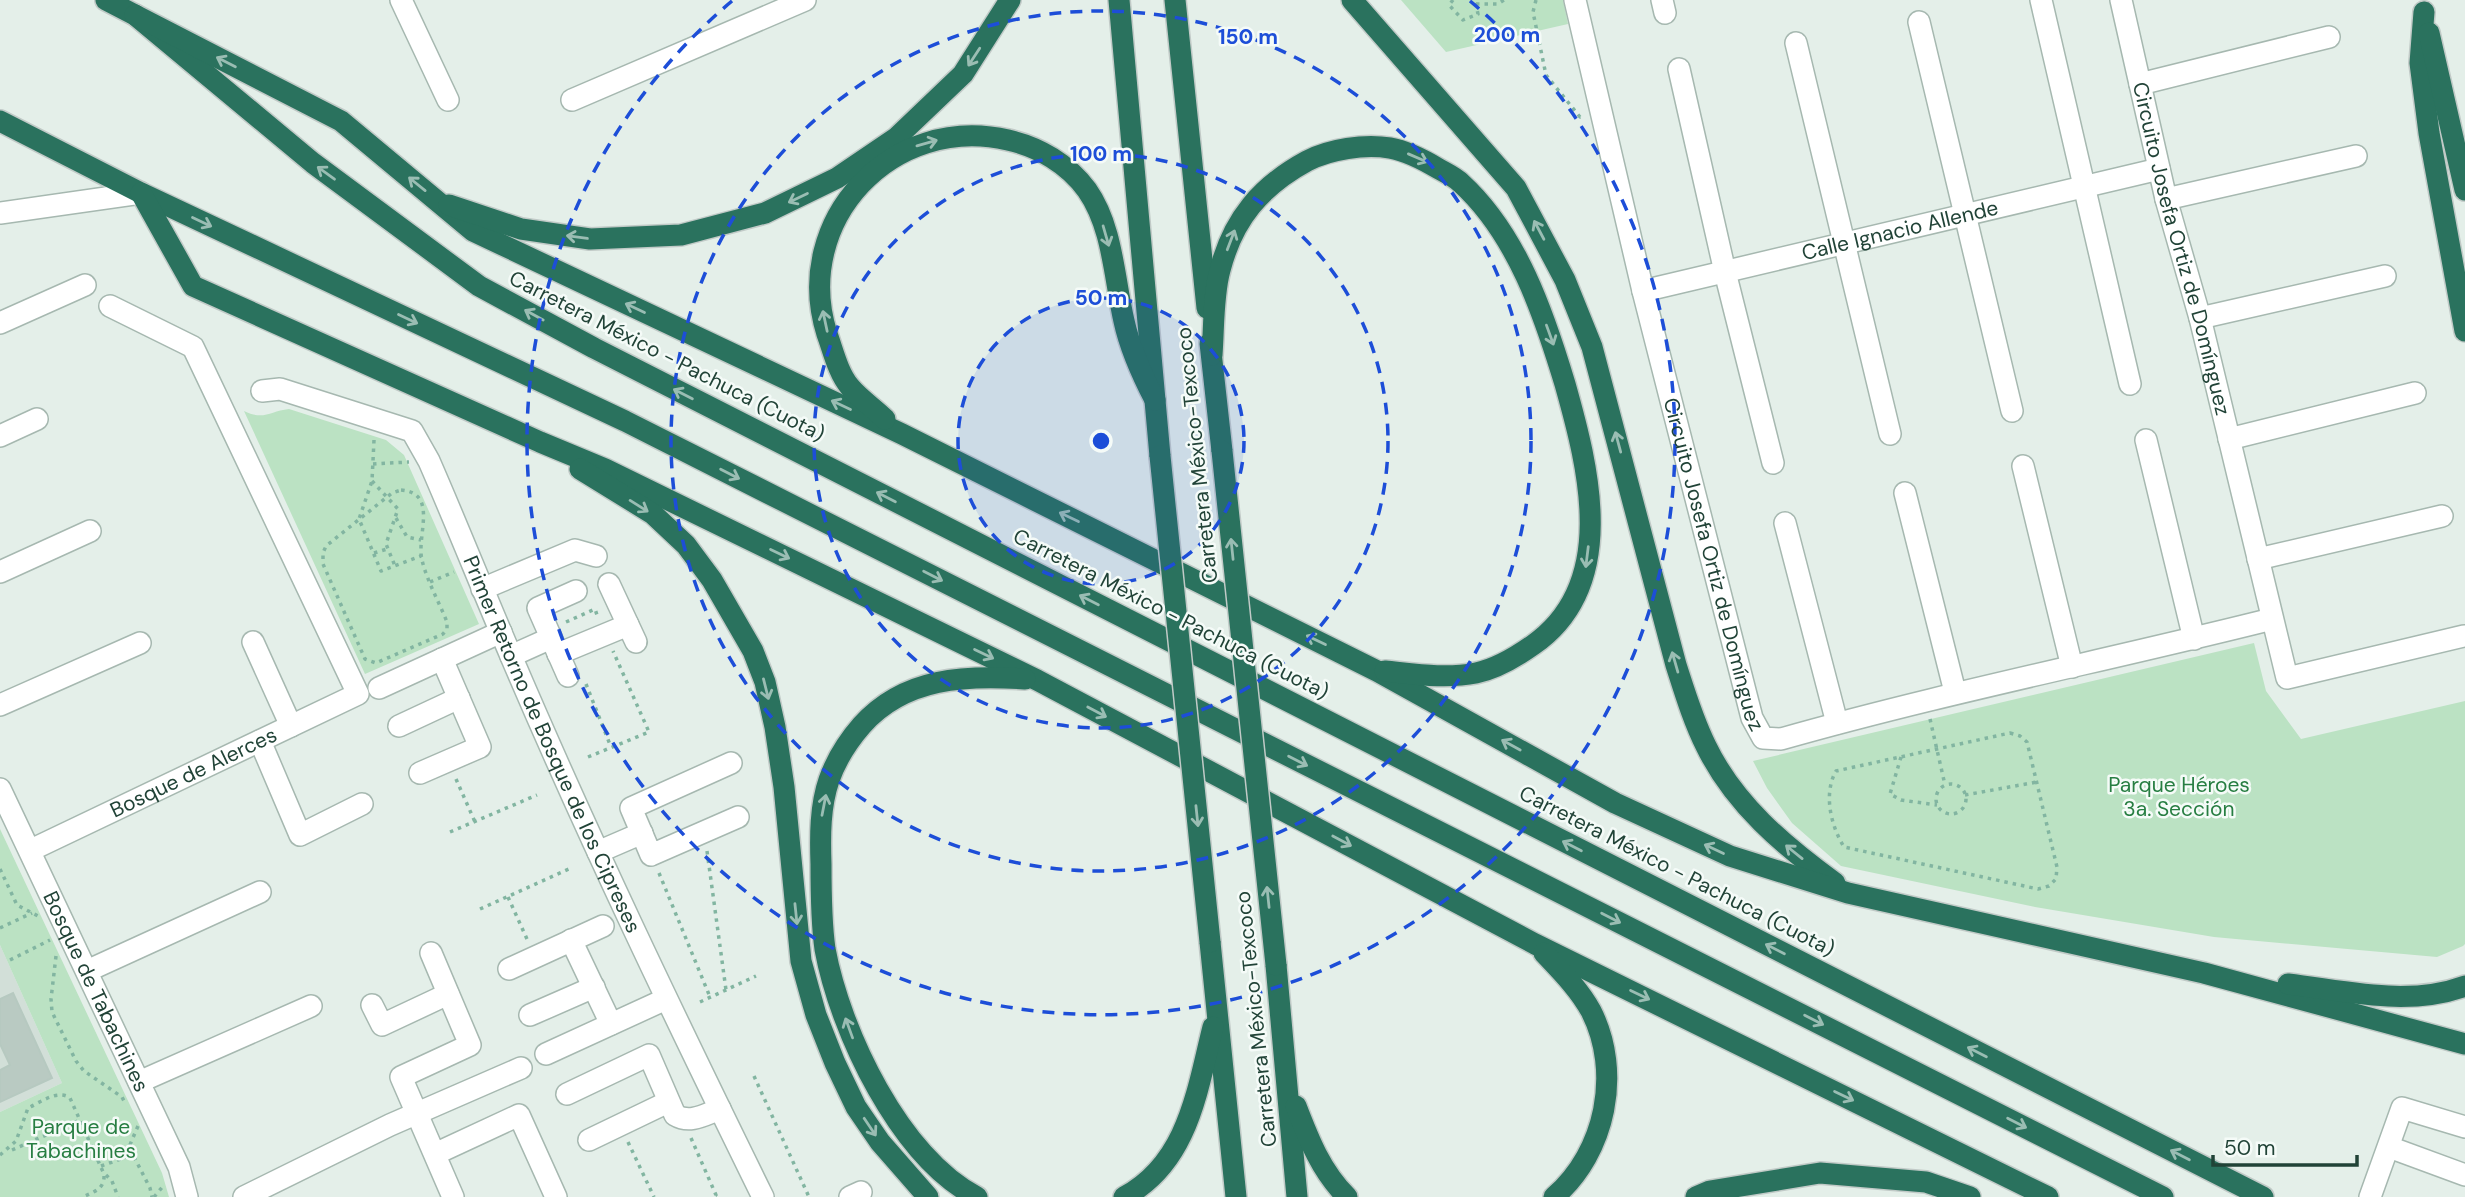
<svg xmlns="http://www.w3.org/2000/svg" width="2465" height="1197" font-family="'DM Sans',sans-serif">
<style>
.built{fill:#d2dfd8}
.green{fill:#bbe2c3}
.building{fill:#b9cac2;stroke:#b6c9c0;stroke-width:2}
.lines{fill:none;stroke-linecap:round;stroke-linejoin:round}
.minor-casing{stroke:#a6b8b0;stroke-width:24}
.highway-casing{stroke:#c1cac7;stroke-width:24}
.path{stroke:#82b5a1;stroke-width:3.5;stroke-dasharray:3.5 5;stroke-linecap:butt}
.minor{stroke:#fff;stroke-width:21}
.highway{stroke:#2a725e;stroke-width:21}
.highway-bridge-casing{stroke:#c1cac7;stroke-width:24;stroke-linecap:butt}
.highway-bridge{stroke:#2a725e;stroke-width:21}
.oneway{stroke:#9abdb3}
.ring{fill:none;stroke:#1d4ed8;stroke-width:3.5;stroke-dasharray:12 9}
.labels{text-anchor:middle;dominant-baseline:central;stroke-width:5;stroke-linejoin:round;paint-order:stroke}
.street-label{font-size:21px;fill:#214337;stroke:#f5fbf8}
.park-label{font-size:21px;fill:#277e42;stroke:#f5fbf8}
.centre{fill:#1d4ed8;stroke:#f5fbf8;stroke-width:3.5}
.ring-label{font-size:21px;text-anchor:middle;font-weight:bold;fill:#1d4ed8;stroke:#f5fbf8;stroke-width:5;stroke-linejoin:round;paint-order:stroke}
</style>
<rect width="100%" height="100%" fill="#e4efe9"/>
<path class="built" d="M 0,945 L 62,1083 L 0,1112 Z"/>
<g class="green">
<path d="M 1401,0 L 1563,0 L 1568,24 L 1446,52 Z"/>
<path d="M 289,409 L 386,440 L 404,455 L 479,624 L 365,674 L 244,411 C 264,421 270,411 289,409 Z"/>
<path d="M 2254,643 L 2266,691 L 2301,739 L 2465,701 L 2465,944 L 2463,946 L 2437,957 L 2214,937 L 2035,907 L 1841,866 L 1792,823 L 1767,788 L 1753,761 Z"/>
<path d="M 0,829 L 162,1173 L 169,1197 L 0,1197 L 0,1112 L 62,1083 L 0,945 Z"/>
</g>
<path class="building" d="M 13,993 L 52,1078 L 0,1102 L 0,1070 L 10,1065 L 0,1044 L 0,999 Z"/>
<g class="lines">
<g class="minor-casing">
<g id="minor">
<path d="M 401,0 L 448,100"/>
<path id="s1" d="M 1575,0 L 1643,291 L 1752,718 L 1763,738 L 1781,739 C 1943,693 2109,660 2272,619"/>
<path d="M 1662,0 L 1665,13"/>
<path d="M 2041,0 L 2130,384"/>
<path id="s2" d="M 2121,0 L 2166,199 L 2200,318 L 2287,678 L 2464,636"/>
<path d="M 1919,22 L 2012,411"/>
<path d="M 1796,43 L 1890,434"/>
<path d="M 1679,69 L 1725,272 L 1773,463"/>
<path d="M 2140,84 L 2329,37"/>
<path d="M 572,100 L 805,0"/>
<path d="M 2166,199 L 2356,156"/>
<path d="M 0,213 L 141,193"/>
<path id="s3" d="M 1643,291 L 2159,169"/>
<path d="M 2200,318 L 2385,276"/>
<path d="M 0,323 L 85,285"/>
<path id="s4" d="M 262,391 L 280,389 L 412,431 L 429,461 C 457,525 483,591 511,656 C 589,839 675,1018 763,1197"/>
<path d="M 0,436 L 37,419"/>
<path d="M 2229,439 L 2415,393"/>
<path d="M 2146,440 L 2194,639"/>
<path d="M 2023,466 L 2072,667"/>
<path d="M 1905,493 L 1955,692"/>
<path d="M 1785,523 L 1837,723"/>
<path d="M 2258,559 L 2442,516"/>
<path d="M 0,572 L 90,531"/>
<path d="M 609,584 L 636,642"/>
<path d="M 482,589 L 575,550 L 596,556"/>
<path d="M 253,642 L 291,726"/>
<path d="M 558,654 L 628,625"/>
<path d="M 511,656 L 551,638"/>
<path d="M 568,676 L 538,608 L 576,591"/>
<path d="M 379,688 L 501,632"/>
<path d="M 0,705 L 140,643"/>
<path d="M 399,726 L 459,698"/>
<path d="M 260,741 L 300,835 L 362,804"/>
<path d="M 731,763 L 631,808 L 651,855 L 738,817"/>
<path d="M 420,773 L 480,747 L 442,659"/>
<path id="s5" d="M 0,789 L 179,1167 L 187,1197"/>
<path id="s6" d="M 31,850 L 358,694 L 193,347 L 110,306"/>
<path d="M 598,852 L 642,833"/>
<path d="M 571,940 L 611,1024"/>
<path d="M 431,953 L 470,1045 L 401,1077 L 453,1197"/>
<path d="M 509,969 L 603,926"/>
<path d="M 87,971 L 260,892"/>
<path d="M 372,1005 L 382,1025 L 448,994"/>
<path d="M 530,1015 L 594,987"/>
<path d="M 546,1054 L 666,999"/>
<path d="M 139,1082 L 311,1006"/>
<path d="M 567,1094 L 649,1055 L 675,1115 C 690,1124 704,1115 720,1109"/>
<path d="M 589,1140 L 668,1102"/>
<path d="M 2389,1147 L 2465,1175"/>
<path d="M 435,1154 L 519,1115 L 556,1197"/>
<path d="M 244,1197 L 390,1125 L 521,1068"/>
<path d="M 850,1197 L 861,1192"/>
<path d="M 2370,1197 L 2402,1108 L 2465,1127"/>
</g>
</g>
<g class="highway-casing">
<g id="highway">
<path d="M 106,0 L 135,15 L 313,163 L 479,286 L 594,348 L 2263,1197"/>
<path d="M 1119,0 L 1160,456"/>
<path d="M 1175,0 L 1207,308"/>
<path d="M 1352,0 L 1516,188 L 1565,280 L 1592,347 L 1676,665 C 1685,693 1693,720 1706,746 C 1734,804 1784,846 1835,883"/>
<path d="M 2424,12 L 2420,63 L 2429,133 L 2465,331"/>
<path d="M 135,15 L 341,121 L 473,231 L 902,434 L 1377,671 L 1615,803 L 1730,856 L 1848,893 L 2204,973 L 2465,1044"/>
<path d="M 2429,33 L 2465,190"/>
<path d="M 0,121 L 141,193 L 625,421 L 2163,1197"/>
<path d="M 141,193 L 193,286 L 540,442 L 605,469 L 1037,680 L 1535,944 L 2048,1197"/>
<path d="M 449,205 L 521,229 L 590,239 L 681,235 L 765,213 L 837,178 L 896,138 L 963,74 L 1010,0"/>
<path d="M 1210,343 L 1222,451"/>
<path d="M 1212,355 C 1214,328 1213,295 1220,270 C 1233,219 1261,186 1307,161 C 1330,149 1364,144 1390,148 C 1407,151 1424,160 1439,169 C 1446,173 1455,177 1461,183 C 1517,234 1544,314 1565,384 C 1589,469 1619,585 1533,645 C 1516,657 1496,669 1476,673 C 1445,679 1415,674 1385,671"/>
<path d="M 885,419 C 874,408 860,399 850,387 C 838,373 833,350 827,334 C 791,220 893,113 1008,140 C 1039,147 1068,164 1087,190 C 1113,227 1114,278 1124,321 C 1130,349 1142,375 1155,400"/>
<path d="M 580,469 L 653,514 L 686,545 L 712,580 L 753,651 L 765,682 L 775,727 L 784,787 L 801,961 L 816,1015 L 835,1063 L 856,1107 L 880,1142 L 928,1197"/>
<path d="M 1210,942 L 1236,1197"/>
<path d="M 1544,953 C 1561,971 1579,989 1591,1011 C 1622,1072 1606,1152 1554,1197"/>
<path d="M 1276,965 L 1297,1197"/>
<path d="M 2288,984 C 2347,991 2408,1007 2465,986"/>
<path d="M 1296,1106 C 1309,1140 1321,1171 1347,1197"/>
<path d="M 977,1197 C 900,1158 840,1031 825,949 C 821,921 821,892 821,864 C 820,836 820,806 829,780 C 836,760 848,741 862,725 C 905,677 966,675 1025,679"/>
<path d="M 1124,1197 C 1188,1163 1197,1091 1213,1027"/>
<path d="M 1696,1197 L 1710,1191 L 1820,1173 L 1926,1182 L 1970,1197"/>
</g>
</g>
<g class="path">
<path d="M 1453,0 L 1449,5 L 1463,20 L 1478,14 L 1475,0"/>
<path d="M 1536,0 L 1533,12 L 1546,75 L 1580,117 L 1582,116"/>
<path d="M 1476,4 L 1498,4 L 1504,0"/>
<path d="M 374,440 L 372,481 L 359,519 L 381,571 L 421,556"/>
<path d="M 373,464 L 409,462"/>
<path d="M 372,481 L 398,509 L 386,544 L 395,566"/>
<path d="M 401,490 C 439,493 416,536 422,560 C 427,581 439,602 447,622 L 447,629 L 443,634 L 376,663 L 365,659 L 323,564 L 323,553 L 326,546 L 392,493 Z"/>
<path d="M 396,518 L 407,537 L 421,540"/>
<path d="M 374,553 L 387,549"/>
<path d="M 430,582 L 454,572"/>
<path d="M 566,622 L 595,609 L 598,618"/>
<path d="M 586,684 L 611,747"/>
<path d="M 1930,719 L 1945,785"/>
<path d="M 2010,733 L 2020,736 L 2027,742 L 2057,867 L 2056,879 L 2049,886 L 2038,889 L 1844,847 C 1831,826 1823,794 1836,771 Z"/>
<path d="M 588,757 L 649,732 L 613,651"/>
<path d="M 1901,757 L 1890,794 L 1901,800 L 1937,805"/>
<path d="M 456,779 L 475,822"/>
<circle cx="1951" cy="799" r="15"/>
<path d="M 1965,795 L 2037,782"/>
<path d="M 450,832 L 537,795"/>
<path d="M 707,851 L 726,990"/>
<path d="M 0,869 L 17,905 L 38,916"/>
<path d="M 659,873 L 710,997"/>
<path d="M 508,897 L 527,939"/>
<path d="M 480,909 L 571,868"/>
<path d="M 0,928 L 32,913"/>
<path d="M 56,956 L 51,999 L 52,1012 L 76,1061 L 84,1071 L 122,1097 L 124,1101"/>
<path d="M 10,960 L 50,940"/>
<path d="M 700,1002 L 756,976"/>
<path d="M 754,1076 L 809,1197"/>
<path d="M 138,1126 L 129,1147 L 150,1188 L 152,1197"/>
<path d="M 691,1138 L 716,1195 L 712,1197"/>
<path d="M 628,1142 L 654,1197"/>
<path d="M 12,1150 L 80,1120"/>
<path d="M 0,1155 L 16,1141 L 28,1108 C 41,1102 58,1089 70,1098 L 104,1174 C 105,1189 95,1191 83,1197"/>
<path d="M 101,1166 L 132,1155"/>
<path d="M 106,1175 L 112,1181 L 118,1197"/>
<path d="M 154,1197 L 164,1185"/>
</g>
<use href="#minor" class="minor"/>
<use href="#highway" class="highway"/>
<g class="highway-bridge-casing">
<g id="highway-bridge">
<path d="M 1222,451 L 1276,965"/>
<path d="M 1160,456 L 1210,942"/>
</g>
</g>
<use href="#highway-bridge" class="highway-bridge"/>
</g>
<defs><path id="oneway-shaft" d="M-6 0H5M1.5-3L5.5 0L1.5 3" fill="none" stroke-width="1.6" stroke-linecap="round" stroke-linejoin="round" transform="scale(1.75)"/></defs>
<g class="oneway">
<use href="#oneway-shaft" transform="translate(974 57) rotate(123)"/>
<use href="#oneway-shaft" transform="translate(226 62) rotate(-153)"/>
<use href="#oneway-shaft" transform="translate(927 143) rotate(-16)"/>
<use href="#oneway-shaft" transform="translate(1418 158) rotate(23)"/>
<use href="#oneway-shaft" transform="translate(326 173) rotate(-144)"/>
<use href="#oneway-shaft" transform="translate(417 184) rotate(-141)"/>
<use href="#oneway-shaft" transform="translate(798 198) rotate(154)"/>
<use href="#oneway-shaft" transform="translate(202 222) rotate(25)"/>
<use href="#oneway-shaft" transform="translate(1539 230) rotate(-118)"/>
<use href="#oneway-shaft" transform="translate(1106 236) rotate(74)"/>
<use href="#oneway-shaft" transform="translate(577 237) rotate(-172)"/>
<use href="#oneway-shaft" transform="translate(1231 240) rotate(-69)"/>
<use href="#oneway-shaft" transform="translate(635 308) rotate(-155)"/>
<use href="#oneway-shaft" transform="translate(534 315) rotate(-151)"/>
<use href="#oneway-shaft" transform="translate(408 319) rotate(25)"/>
<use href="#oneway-shaft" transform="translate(825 321) rotate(-102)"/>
<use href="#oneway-shaft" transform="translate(1550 335) rotate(70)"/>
<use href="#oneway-shaft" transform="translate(683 394) rotate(-153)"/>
<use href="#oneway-shaft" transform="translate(841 405) rotate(-155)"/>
<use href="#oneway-shaft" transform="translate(1618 442) rotate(-105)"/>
<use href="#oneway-shaft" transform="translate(730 474) rotate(27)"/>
<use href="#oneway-shaft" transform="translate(886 497) rotate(-153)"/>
<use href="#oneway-shaft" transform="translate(639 506) rotate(32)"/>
<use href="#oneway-shaft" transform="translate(1069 517) rotate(-154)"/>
<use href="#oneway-shaft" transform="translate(1232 549) rotate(-96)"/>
<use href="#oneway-shaft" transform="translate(780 554) rotate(26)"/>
<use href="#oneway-shaft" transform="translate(1587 557) rotate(97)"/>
<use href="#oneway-shaft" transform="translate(933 576) rotate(27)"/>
<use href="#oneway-shaft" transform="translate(1089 600) rotate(-153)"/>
<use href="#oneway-shaft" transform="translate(1316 640) rotate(-154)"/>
<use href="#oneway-shaft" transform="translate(984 654) rotate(26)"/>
<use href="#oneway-shaft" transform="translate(1675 662) rotate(-106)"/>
<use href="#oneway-shaft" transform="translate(766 689) rotate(76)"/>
<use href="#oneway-shaft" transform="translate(1097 712) rotate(28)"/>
<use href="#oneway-shaft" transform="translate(1511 745) rotate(-151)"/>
<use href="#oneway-shaft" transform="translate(1298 761) rotate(27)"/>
<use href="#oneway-shaft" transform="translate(824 805) rotate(-79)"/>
<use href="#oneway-shaft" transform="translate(1197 816) rotate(84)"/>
<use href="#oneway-shaft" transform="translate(1342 841) rotate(28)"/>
<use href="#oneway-shaft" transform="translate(1572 846) rotate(-153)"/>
<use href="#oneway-shaft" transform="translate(1714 849) rotate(-155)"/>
<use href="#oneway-shaft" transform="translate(1794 852) rotate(-141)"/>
<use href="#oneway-shaft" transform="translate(1268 897) rotate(-96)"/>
<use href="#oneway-shaft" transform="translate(796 914) rotate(84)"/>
<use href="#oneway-shaft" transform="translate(1611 918) rotate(27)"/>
<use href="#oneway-shaft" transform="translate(1775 949) rotate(-153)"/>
<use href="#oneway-shaft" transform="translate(1640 995) rotate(26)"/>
<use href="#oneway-shaft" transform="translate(1814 1020) rotate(27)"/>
<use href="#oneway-shaft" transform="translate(849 1028) rotate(-110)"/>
<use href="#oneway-shaft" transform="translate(1977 1052) rotate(-153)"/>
<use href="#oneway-shaft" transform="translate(1844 1096) rotate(26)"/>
<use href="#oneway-shaft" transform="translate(2017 1123) rotate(27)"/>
<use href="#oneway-shaft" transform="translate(870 1127) rotate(56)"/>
<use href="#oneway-shaft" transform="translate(2180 1155) rotate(-153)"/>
</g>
<circle cx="1101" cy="441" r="143" fill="#1d4ed8" fill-opacity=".12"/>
<g class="ring">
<circle cx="1101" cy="441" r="143"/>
<circle cx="1101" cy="441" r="287"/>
<circle cx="1101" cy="441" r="430"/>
<path d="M1470 1A574 574 0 1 1 732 1"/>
</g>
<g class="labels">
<g class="street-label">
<text stroke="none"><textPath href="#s3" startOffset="264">Calle Ignacio Allende</textPath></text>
<text stroke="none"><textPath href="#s2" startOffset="256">Circuito Josefa Ortiz de Domínguez</textPath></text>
<text transform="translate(667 356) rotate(27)">Carretera México - Pachuca (Cuota)</text>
<text transform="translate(1197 455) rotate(-96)">Carretera México-Texcoco</text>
<text stroke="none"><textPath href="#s1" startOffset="581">Circuito Josefa Ortiz de Domínguez</textPath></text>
<text transform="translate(1171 614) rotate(27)">Carretera México - Pachuca (Cuota)</text>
<text stroke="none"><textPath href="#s4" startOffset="500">Primer Retorno de Bosque de los Cipreses</textPath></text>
<text stroke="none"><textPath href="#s6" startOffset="180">Bosque de Alerces</textPath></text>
<text transform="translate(1677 871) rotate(27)">Carretera México - Pachuca (Cuota)</text>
<text stroke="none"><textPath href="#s5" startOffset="224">Bosque de Tabachines</textPath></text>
<text transform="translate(1256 1019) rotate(-96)">Carretera México-Texcoco</text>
</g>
<g class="park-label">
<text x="2179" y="785">Parque Héroes<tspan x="2179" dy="24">3a. Sección</tspan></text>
<text x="81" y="1127">Parque de<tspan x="81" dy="24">Tabachines</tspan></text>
</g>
</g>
<circle cx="1101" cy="441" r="10" class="centre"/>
<g class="ring-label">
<text x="1507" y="42">200 m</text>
<text x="1248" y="44">150 m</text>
<text x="1101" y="161">100 m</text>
<text x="1101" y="305">50 m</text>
</g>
<path d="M2213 1155v10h144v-10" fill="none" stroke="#214337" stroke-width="3.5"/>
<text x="2224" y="1155" font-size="21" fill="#214337" stroke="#f5fbf8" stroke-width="5" paint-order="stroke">50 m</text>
</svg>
